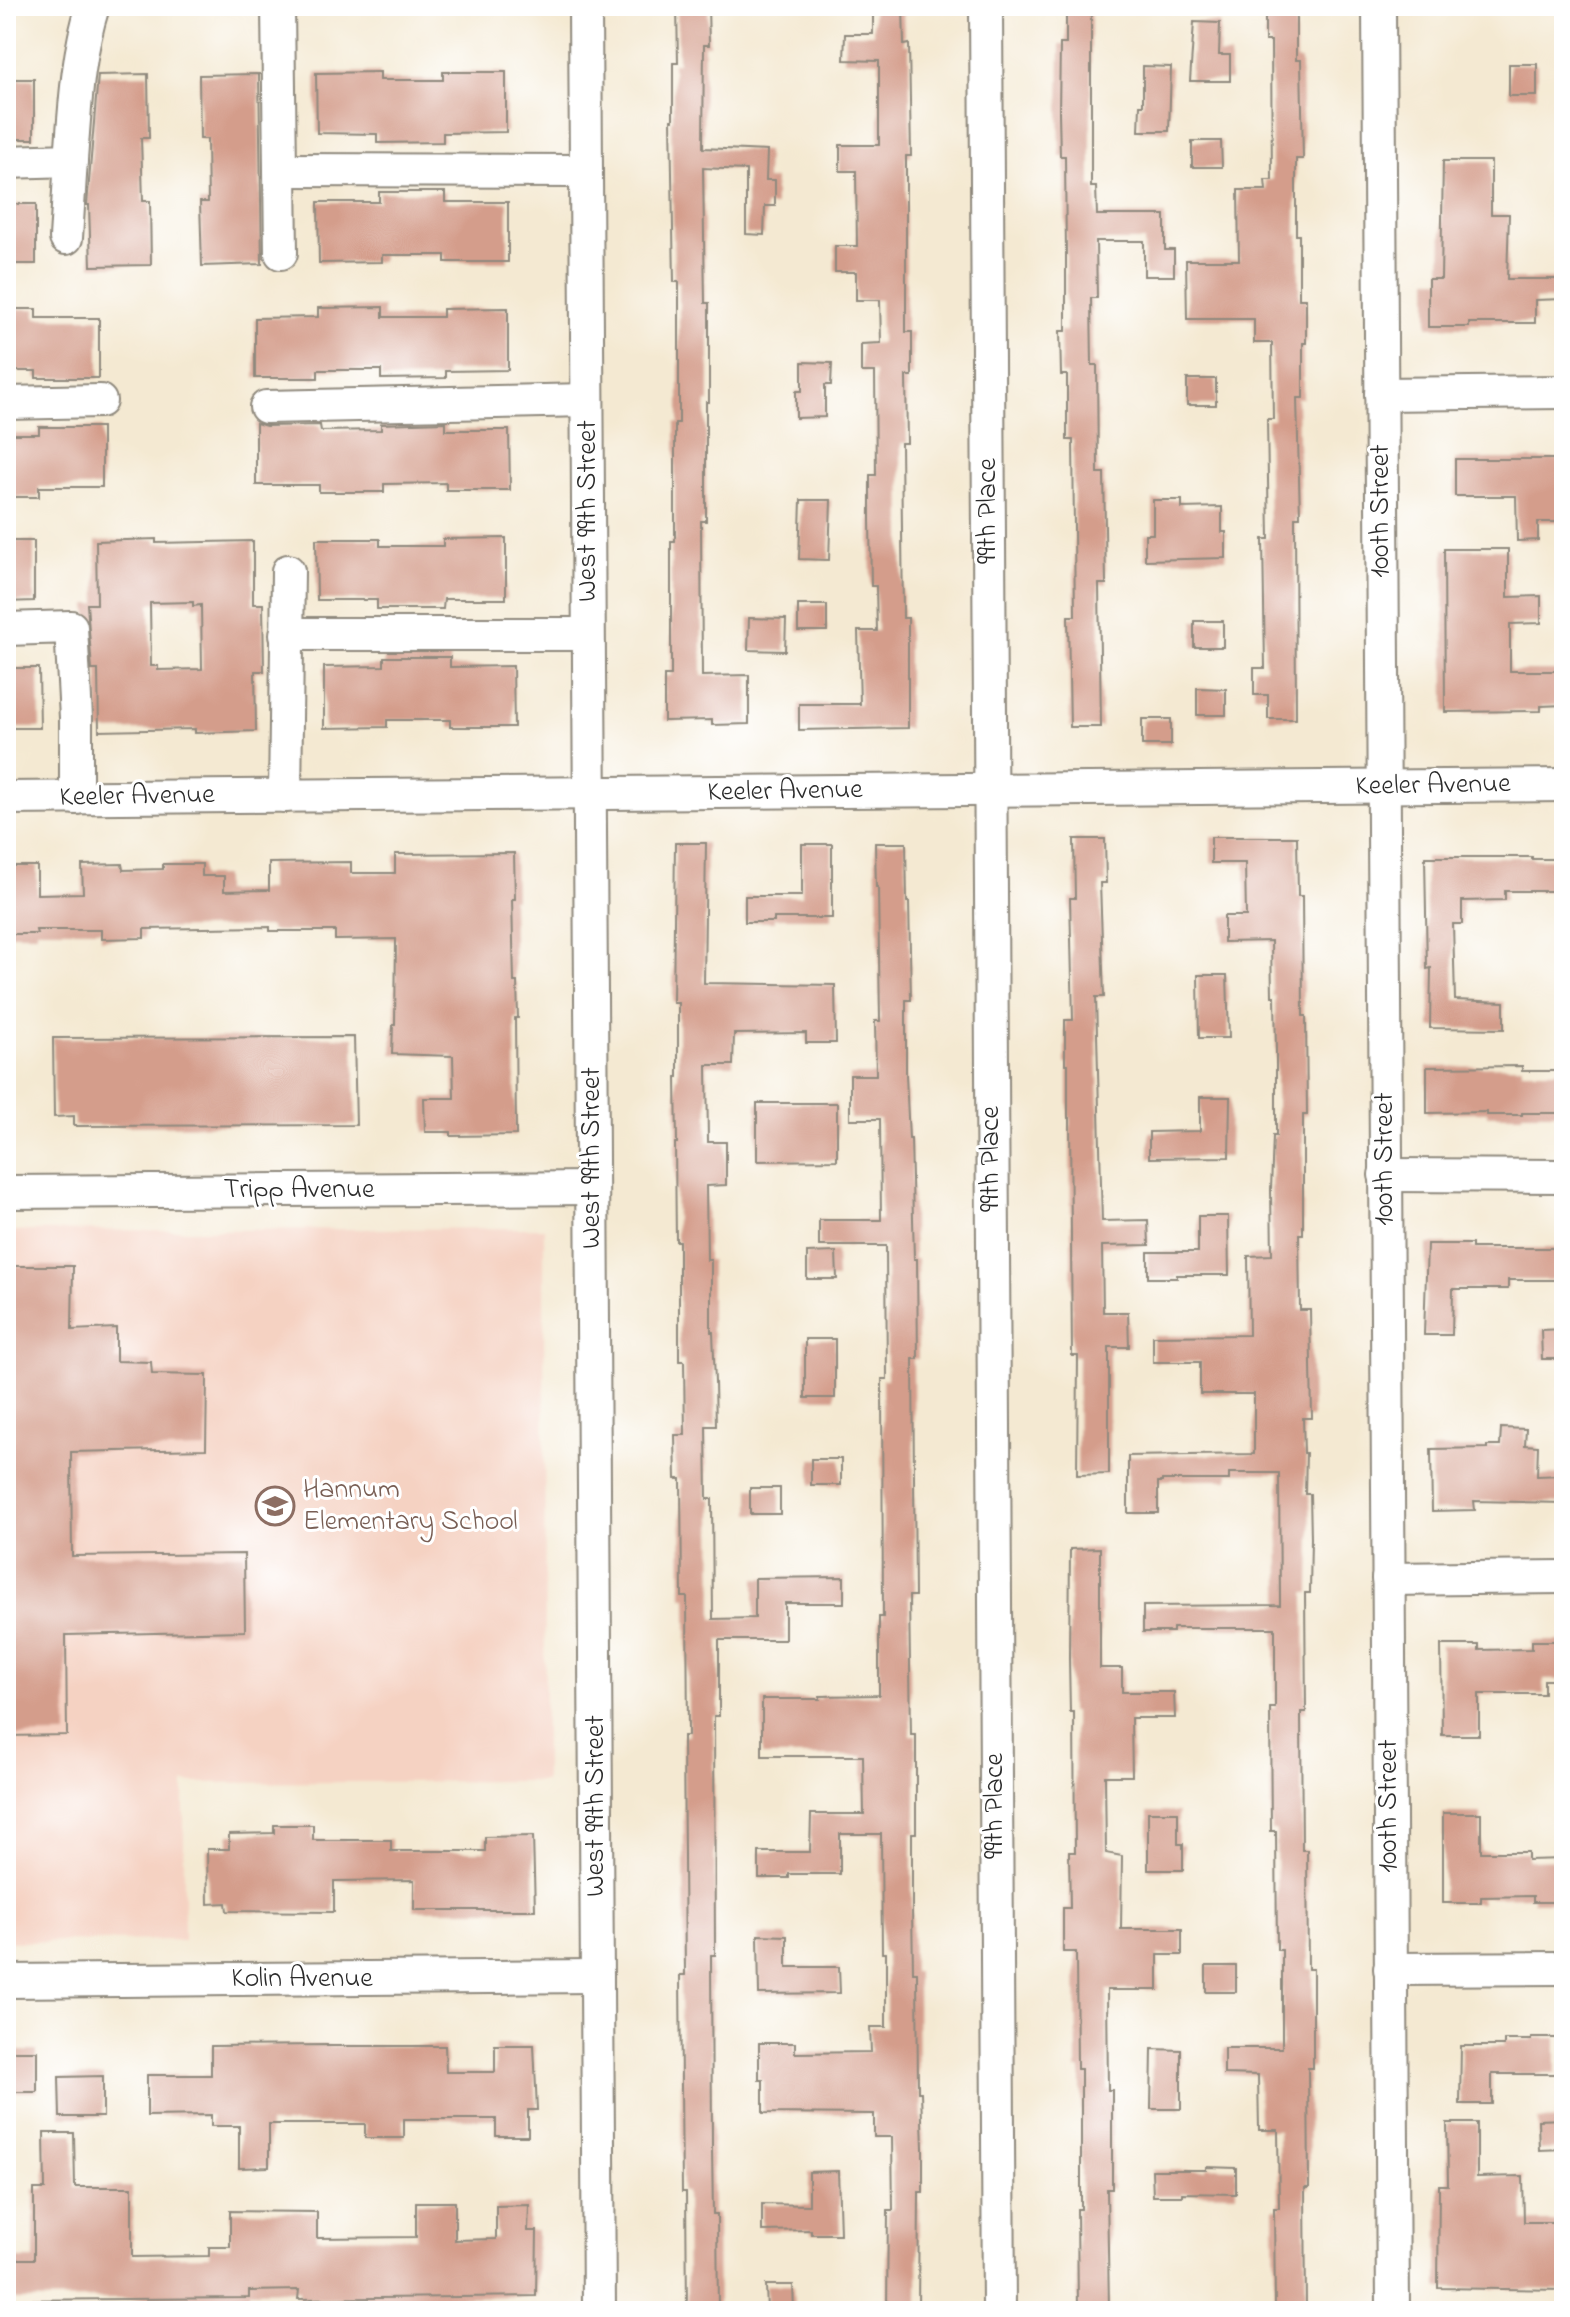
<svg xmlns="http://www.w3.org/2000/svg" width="1570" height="2317" font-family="'Indie Flower',sans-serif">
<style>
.built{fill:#f5d2c2}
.building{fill:#d49d8b;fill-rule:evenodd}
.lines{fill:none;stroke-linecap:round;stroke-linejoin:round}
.minor-casing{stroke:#908a7e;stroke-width:36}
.minor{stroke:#fff;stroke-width:32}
.labels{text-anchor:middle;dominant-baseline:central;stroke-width:6;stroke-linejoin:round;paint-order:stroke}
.street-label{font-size:28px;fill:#2b2b2b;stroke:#fff}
.education-label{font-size:28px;fill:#785e54;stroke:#fff;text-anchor:start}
</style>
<rect width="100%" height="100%" fill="#fff"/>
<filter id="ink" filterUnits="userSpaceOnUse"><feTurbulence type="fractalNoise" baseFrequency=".0125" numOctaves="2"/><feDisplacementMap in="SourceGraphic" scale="16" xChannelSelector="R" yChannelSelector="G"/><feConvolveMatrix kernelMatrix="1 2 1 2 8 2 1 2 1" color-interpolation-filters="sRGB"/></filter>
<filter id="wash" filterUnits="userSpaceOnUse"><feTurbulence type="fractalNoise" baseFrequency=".006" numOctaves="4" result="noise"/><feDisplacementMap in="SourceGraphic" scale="32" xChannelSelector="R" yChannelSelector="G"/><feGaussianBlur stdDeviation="1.8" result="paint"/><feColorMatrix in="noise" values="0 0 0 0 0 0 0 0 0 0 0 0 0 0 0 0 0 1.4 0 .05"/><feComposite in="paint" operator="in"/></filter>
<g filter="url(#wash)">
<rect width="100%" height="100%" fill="#f4e9d2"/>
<path class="built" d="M 544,1228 L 545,1781 L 184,1783 L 184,1940 L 6,1942 L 6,1231 Z"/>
<g id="blocks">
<g class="building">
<path d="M 677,6 L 708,6 L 709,45 L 704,45 L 703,148 L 767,151 L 766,180 L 775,180 L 775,206 L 765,206 L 764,235 L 746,234 L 746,170 L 703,168 L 705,303 L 709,303 L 709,402 L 706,402 L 706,521 L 701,521 L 702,676 L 749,675 L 749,724 L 712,725 L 712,720 L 664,721 L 664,676 L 671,676 L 671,541 L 675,541 L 675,423 L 679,423 L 679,282 L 674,282 L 671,120 L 673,120 L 673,63 L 678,63 Z"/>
<path d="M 873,6 L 903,6 L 904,45 L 909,44 L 911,156 L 906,156 L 906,332 L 912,332 L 912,376 L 906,376 L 907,443 L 901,443 L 903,618 L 908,618 L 908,728 L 799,730 L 799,704 L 860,704 L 858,631 L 877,631 L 876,586 L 871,586 L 870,519 L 870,475 L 876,475 L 875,372 L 861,372 L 861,344 L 881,343 L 880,300 L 856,300 L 856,272 L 835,272 L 835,246 L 857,246 L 856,171 L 840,171 L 840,145 L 879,145 L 879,61 L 844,60 L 845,34 L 873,34 Z"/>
<path d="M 1066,6 L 1091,6 L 1091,187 L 1096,187 L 1097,215 L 1165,215 L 1165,250 L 1174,250 L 1174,276 L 1144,276 L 1144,241 L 1096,241 L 1097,298 L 1091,298 L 1092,365 L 1097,365 L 1098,473 L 1104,473 L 1106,584 L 1099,584 L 1101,727 L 1070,727 L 1068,616 L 1075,616 L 1073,440 L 1067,440 L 1067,375 L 1061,375 L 1060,331 L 1066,331 L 1066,255 L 1065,156 L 1060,156 L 1059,112 L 1060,44 L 1066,44 Z"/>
<path d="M 1265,6 L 1296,6 L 1296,60 L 1301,60 L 1303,159 L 1296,159 L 1296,235 L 1299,235 L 1299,299 L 1306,299 L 1306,343 L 1303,343 L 1303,398 L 1297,398 L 1300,517 L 1295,517 L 1296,719 L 1268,719 L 1268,695 L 1254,695 L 1254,668 L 1265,668 L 1263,539 L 1269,539 L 1267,419 L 1273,419 L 1272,343 L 1254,343 L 1254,319 L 1187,319 L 1186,260 L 1239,260 L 1238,190 L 1266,190 L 1265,180 L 1272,180 L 1271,41 L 1265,41 Z"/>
<path d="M 1194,22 L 1220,23 L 1219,55 L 1230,55 L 1230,81 L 1190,81 Z"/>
<rect x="1509" y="64" width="28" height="32"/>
<path d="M 1143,66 L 1171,67 L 1169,131 L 1139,131 L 1140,105 L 1143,105 Z"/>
<path d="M 380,72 L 380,80 L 443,80 L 443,72 L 506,72 L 506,132 L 443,133 L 443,142 L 377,143 L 377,134 L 317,133 L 316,73 Z"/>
<path d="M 148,74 L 149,138 L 141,138 L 143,201 L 150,201 L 151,265 L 91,266 L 89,205 L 87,205 L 98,75 Z"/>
<path d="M 259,74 L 262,264 L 202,266 L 200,202 L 208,202 L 207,139 L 200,139 L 199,75 Z"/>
<rect x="6" y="79" width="28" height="60"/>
<path d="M 1192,141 L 1221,141 L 1222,167 L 1192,167 Z"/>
<path d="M 1443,161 L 1491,161 L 1491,214 L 1509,214 L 1507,279 L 1564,279 L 1564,299 L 1535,300 L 1535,323 L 1469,323 L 1469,327 L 1428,327 L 1428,279 L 1441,279 Z"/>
<path d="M 379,192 L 445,192 L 445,202 L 508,202 L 508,262 L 445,262 L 445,255 L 382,255 L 382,262 L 319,263 L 318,202 L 379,202 Z"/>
<rect x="6" y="204" width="30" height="60"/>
<path d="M 383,307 L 383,317 L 443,317 L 443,309 L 508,308 L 508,370 L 446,371 L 446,378 L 381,379 L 381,370 L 318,370 L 318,378 L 255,378 L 255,318 L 318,317 L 318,308 Z"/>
<path d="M 6,309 L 36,309 L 36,318 L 99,318 L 99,378 L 36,378 L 36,371 L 6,371 Z"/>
<path d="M 802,362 L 832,363 L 831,385 L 825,385 L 825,417 L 796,418 L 796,391 L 802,391 Z"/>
<rect x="1187" y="379" width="29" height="26"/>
<path d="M 446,422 L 446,430 L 509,430 L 510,490 L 446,490 L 446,483 L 384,484 L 384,492 L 319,492 L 319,485 L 256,485 L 256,423 L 266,426 L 320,425 L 321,431 L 381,430 L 381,424 Z"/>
<path d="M 39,427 L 102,427 L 102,487 L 39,487 L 39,497 L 6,497 L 6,434 L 39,434 Z"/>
<path d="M 1455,459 L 1564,459 L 1564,522 L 1538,522 L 1538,540 L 1517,541 L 1516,496 L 1455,496 Z"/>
<path d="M 801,500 L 831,500 L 829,560 L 799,559 Z"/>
<path d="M 1153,500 L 1182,500 L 1182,508 L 1222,507 L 1222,532 L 1226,532 L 1226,558 L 1145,560 L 1145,534 L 1153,534 Z"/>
<path d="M 506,538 L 506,599 L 444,599 L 443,609 L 377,609 L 377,600 L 317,600 L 316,539 L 380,539 L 380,546 L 443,546 L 443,539 Z"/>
<path d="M 156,539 L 156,543 L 253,541 L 253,604 L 263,604 L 264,671 L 255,671 L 256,731 L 195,733 L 195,729 L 99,731 L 98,670 L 92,670 L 87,604 L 97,604 L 96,541 ZM 193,602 L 193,606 L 201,605 L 202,669 L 158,670 L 158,666 L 151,666 L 150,603 Z"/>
<path d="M 6,541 L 34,541 L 34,601 L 6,602 Z"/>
<path d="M 1444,549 L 1508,549 L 1508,597 L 1541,596 L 1541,623 L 1510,624 L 1510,671 L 1564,671 L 1564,705 L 1541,706 L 1541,711 L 1445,712 Z"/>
<rect x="798" y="605" width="29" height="26"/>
<path d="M 749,618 L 786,619 L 785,651 L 748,650 Z"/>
<rect x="1194" y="621" width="29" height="26"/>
<path d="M 384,657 L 450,657 L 450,667 L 513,666 L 514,727 L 450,727 L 450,720 L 387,720 L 387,727 L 324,728 L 324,667 L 384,666 Z"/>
<path d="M 6,668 L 39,668 L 40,728 L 6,728 Z"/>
<path d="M 1197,688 L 1226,689 L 1226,715 L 1197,715 Z"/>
<rect x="1142" y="719" width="29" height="26"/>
<path d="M 1211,837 L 1297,837 L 1298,896 L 1302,896 L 1303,1016 L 1306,1016 L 1307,1115 L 1303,1115 L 1303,1234 L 1299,1234 L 1300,1310 L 1310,1310 L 1312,1418 L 1303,1418 L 1304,1453 L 1306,1453 L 1305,1494 L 1310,1494 L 1311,1538 L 1310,1593 L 1305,1593 L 1306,1712 L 1301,1712 L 1302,1850 L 1307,1850 L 1308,1969 L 1313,1969 L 1313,2068 L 1308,2068 L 1309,2188 L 1305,2188 L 1306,2307 L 1275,2307 L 1274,2208 L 1279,2208 L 1278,2130 L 1259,2130 L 1258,2075 L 1224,2074 L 1224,2048 L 1282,2048 L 1282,1950 L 1277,1950 L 1276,1831 L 1271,1831 L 1270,1708 L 1275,1708 L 1275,1628 L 1173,1628 L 1173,1632 L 1143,1632 L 1143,1606 L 1280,1605 L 1279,1473 L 1229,1473 L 1229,1480 L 1162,1480 L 1162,1482 L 1158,1482 L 1158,1513 L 1128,1513 L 1128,1456 L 1254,1454 L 1254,1394 L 1200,1394 L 1200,1362 L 1153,1362 L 1153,1336 L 1249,1335 L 1248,1256 L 1272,1255 L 1271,1190 L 1273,1136 L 1276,1136 L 1276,1051 L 1275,996 L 1272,996 L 1271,941 L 1224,942 L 1224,916 L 1246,916 L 1245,863 L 1211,863 Z"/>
<path d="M 1074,839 L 1105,839 L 1106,883 L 1100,883 L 1104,997 L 1096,997 L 1102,1221 L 1148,1220 L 1149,1245 L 1102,1246 L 1103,1312 L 1128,1312 L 1129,1347 L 1109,1347 L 1109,1474 L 1077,1475 L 1078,1356 L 1072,1356 L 1070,1118 L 1068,1118 L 1068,1064 L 1065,1064 L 1065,1020 L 1073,1020 L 1070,898 L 1075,898 Z"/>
<path d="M 675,843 L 706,843 L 704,983 L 835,985 L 836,1043 L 806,1043 L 806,1033 L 734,1034 L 733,1065 L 707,1065 L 708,1142 L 726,1142 L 726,1185 L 706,1186 L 707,1260 L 711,1260 L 711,1332 L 713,1332 L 715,1382 L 716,1426 L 706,1426 L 707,1499 L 712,1499 L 713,1619 L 755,1618 L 755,1578 L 844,1577 L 844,1603 L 785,1603 L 785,1640 L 719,1640 L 719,1716 L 714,1716 L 715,1955 L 711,1955 L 712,2148 L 713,2214 L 717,2214 L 718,2311 L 687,2311 L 686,2192 L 682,2192 L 680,1975 L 685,1975 L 683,1736 L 688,1736 L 687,1597 L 682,1597 L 681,1479 L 676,1479 L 675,1435 L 685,1435 L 684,1361 L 679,1361 L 679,1241 L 676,1241 L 675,1143 L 677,1143 L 676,1077 L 678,1077 L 678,1003 L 673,1003 Z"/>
<path d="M 875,843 L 906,843 L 907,902 L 909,902 L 911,1000 L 906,1000 L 906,1075 L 909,1139 L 911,1139 L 914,1259 L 917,1259 L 918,1359 L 913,1359 L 915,1596 L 909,1596 L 911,1735 L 916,1735 L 916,1833 L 912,1833 L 912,1909 L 913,1972 L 917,1972 L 918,2092 L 921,2092 L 923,2148 L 923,2192 L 919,2192 L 918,2311 L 887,2311 L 888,2210 L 893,2210 L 892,2137 L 874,2137 L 874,2114 L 763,2113 L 763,2080 L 759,2080 L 759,2043 L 795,2043 L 795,2053 L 871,2052 L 870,2027 L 886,2027 L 886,1953 L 882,1953 L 881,1834 L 840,1834 L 840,1874 L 789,1874 L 789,1878 L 759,1878 L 759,1852 L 810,1852 L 811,1814 L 864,1814 L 863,1756 L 762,1756 L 762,1699 L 820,1699 L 820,1696 L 879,1695 L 879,1617 L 883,1617 L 882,1379 L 887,1379 L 886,1246 L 819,1246 L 819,1220 L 881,1220 L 880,1119 L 850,1119 L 850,1075 L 876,1075 L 875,1021 L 880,1021 L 878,887 L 876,887 Z"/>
<path d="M 802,844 L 832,844 L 832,918 L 774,918 L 774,922 L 745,922 L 745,896 L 802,896 Z"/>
<path d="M 514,853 L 515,899 L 512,899 L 514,982 L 517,982 L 518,1018 L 515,1018 L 516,1135 L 451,1136 L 451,1132 L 425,1132 L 424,1098 L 454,1098 L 453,1056 L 392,1054 L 393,1025 L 395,1025 L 396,939 L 335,940 L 335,931 L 270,931 L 270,927 L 144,929 L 144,938 L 101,939 L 101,930 L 36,930 L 37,934 L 6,934 L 6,866 L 37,866 L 37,894 L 83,893 L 82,865 L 122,864 L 123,870 L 163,869 L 163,864 L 202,864 L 202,876 L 224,876 L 224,891 L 269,890 L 269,863 L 351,862 L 351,873 L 395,873 L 395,854 Z"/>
<path d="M 1425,857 L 1532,857 L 1532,859 L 1564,859 L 1564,891 L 1505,891 L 1505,900 L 1462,901 L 1462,924 L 1453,924 L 1455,1000 L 1504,1002 L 1504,1029 L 1430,1028 L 1431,968 L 1427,969 Z"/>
<path d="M 1198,975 L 1227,975 L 1229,1038 L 1199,1038 Z"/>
<path d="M 354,1037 L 356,1125 L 74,1126 L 74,1116 L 54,1117 L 53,1038 Z"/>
<path d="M 1522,1066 L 1522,1071 L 1564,1071 L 1564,1113 L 1522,1113 L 1522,1115 L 1487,1115 L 1487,1112 L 1427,1113 L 1427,1067 Z"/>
<path d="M 1200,1097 L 1230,1097 L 1229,1157 L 1149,1158 L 1149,1132 L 1200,1131 Z"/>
<path d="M 757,1103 L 837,1103 L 837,1160 L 757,1161 Z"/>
<path d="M 1198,1216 L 1228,1216 L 1229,1275 L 1177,1275 L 1177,1278 L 1148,1278 L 1148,1252 L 1198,1252 Z"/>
<path d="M 1427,1244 L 1472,1244 L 1472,1248 L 1564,1248 L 1564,1280 L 1508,1280 L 1508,1289 L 1453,1289 L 1452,1335 L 1424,1335 Z"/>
<path d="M 836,1252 L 837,1279 L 807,1279 L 807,1253 Z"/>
<path d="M 6,1266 L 73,1266 L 72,1330 L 116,1328 L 116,1361 L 151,1362 L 152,1374 L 207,1375 L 206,1449 L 71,1452 L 72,1556 L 244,1554 L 245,1631 L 66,1635 L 67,1735 L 6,1736 Z"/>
<path d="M 1564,1329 L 1564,1359 L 1542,1359 L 1541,1330 Z"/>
<rect x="805" y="1339" width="30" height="59"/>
<path d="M 1501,1428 L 1526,1429 L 1525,1445 L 1538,1446 L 1537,1476 L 1564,1475 L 1564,1503 L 1474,1501 L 1475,1510 L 1432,1511 L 1431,1449 L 1487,1448 L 1487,1446 L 1500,1446 Z"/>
<rect x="811" y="1459" width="30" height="26"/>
<rect x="750" y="1488" width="30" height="26"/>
<path d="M 1100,1548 L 1100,1668 L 1122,1668 L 1122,1692 L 1174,1692 L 1175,1718 L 1131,1718 L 1132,1776 L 1105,1776 L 1106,1853 L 1122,1856 L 1121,1929 L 1182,1929 L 1182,1955 L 1158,1955 L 1158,1990 L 1107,1990 L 1108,2090 L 1112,2090 L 1112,2189 L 1107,2189 L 1109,2309 L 1078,2309 L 1077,2209 L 1081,2209 L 1081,2069 L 1077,2069 L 1076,1952 L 1063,1952 L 1063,1908 L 1070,1908 L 1069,1852 L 1075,1852 L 1074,1712 L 1070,1712 L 1069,1658 L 1070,1549 Z"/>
<path d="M 1532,1641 L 1562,1641 L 1562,1680 L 1544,1680 L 1544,1694 L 1479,1694 L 1479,1735 L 1442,1735 L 1441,1645 L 1479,1645 L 1479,1650 L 1532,1649 Z"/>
<path d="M 1148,1812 L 1178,1812 L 1178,1844 L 1183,1844 L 1183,1870 L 1148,1870 Z"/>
<path d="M 1443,1813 L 1481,1813 L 1481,1852 L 1528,1852 L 1528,1860 L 1563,1859 L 1563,1902 L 1533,1902 L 1533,1896 L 1481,1897 L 1481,1903 L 1443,1903 Z"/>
<path d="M 274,1825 L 313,1825 L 313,1840 L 391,1840 L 391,1851 L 485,1851 L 485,1837 L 533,1836 L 535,1910 L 414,1910 L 414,1880 L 334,1881 L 334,1912 L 227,1911 L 226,1903 L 208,1904 L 207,1849 L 229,1849 L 229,1834 L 274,1833 Z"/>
<path d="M 758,1935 L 787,1936 L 787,1967 L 839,1967 L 840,1993 L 759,1994 Z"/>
<rect x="1206" y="1966" width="30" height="26"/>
<path d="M 1531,2038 L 1556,2038 L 1556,2074 L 1492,2074 L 1492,2104 L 1460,2104 L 1461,2046 L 1504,2046 L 1504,2040 L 1531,2040 Z"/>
<path d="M 327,2045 L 327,2046 L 445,2046 L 446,2072 L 495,2072 L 495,2045 L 534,2045 L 537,2110 L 528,2110 L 528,2136 L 496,2136 L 496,2119 L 404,2119 L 404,2138 L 365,2138 L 365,2124 L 269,2124 L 269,2167 L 239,2168 L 239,2126 L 211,2126 L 211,2115 L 147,2116 L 147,2075 L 211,2075 L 211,2046 Z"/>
<path d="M 1152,2049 L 1181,2050 L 1181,2109 L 1151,2109 Z"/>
<rect x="6" y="2051" width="31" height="41"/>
<path d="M 103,2076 L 103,2117 L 60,2117 L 59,2077 Z"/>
<path d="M 1564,2119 L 1564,2149 L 1539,2150 L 1538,2120 Z"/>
<path d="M 1447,2123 L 1477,2123 L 1477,2177 L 1523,2176 L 1524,2222 L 1564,2222 L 1564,2290 L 1438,2288 L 1439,2185 L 1448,2185 Z"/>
<path d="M 44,2133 L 74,2133 L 75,2187 L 132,2187 L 132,2257 L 209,2256 L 209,2247 L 230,2247 L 230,2211 L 317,2212 L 317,2238 L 416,2237 L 416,2202 L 455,2202 L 455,2240 L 496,2239 L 496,2206 L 529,2205 L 528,2231 L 537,2231 L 536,2296 L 298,2299 L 299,2290 L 249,2291 L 249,2298 L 6,2300 L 6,2259 L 34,2259 L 34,2189 L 45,2189 Z"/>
<path d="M 1206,2167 L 1236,2168 L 1236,2194 L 1182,2193 L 1182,2196 L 1153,2196 L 1152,2170 L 1206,2170 Z"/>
<path d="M 838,2171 L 840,2234 L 811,2234 L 811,2230 L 762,2231 L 762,2204 L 809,2205 L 809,2172 Z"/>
<path d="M 766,2285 L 793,2285 L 794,2311 L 767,2311 Z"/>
</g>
</g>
</g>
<g filter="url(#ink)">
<use href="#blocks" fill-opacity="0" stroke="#908a7e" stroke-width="2"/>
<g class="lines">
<g class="minor-casing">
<g id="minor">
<path d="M 278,6 L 281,253"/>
<path d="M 585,6 L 599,2311"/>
<path d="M 986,6 L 999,2311"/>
<path d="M 1379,6 L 1393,2311"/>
<path d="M 6,162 L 71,160 C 75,108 77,56 93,6"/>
<path d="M 281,170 L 586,171"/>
<path d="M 66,238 L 71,160"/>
<path d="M 1381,394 L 1564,392"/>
<path d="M 6,403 L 100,401"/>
<path d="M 266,407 L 587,400"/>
<path d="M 6,629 L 71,627 L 76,718 L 76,798"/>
<path d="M 286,634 L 588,634"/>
<path d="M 285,796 L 288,571"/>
<path d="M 6,798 L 1564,785"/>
<path d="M 1385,1175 L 1564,1176"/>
<path d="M 6,1192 L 592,1188"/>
<path d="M 1388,1579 L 1564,1577"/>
<path d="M 1390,1969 L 1564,1968"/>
<path d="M 6,1981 L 597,1976"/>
</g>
</g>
<use href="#minor" class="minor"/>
</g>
</g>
<defs>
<g id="school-ring" transform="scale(2)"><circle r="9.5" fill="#fff" stroke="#8d6e63" stroke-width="1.5"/><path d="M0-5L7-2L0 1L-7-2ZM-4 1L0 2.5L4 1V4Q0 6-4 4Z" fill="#8d6e63"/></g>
</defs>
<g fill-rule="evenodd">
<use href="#school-ring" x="275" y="1506"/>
</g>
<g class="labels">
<g class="street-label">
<text transform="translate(588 511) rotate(-90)">West 99th Street</text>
<text transform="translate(988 511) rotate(-90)">99th Place</text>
<text transform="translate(1381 511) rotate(-90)">100th Street</text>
<text transform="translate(1433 786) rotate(-1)">Keeler Avenue</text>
<text transform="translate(785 792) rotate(-1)">Keeler Avenue</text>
<text transform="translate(137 797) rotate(-1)">Keeler Avenue</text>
<text transform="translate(592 1158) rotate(-90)">West 99th Street</text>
<text transform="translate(991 1159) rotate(-90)">99th Place</text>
<text transform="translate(1385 1159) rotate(-90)">100th Street</text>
<text x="299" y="1190">Tripp Avenue</text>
<text transform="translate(596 1806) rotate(-90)">West 99th Street</text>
<text transform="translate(995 1806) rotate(-90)">99th Place</text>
<text transform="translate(1389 1806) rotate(-90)">100th Street</text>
<text x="302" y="1979">Kolin Avenue</text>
</g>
<g class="education-label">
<text x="303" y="1490">Hannum<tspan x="303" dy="32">Elementary School</tspan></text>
</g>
</g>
<rect width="1570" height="2317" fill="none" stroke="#fff" stroke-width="32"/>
</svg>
